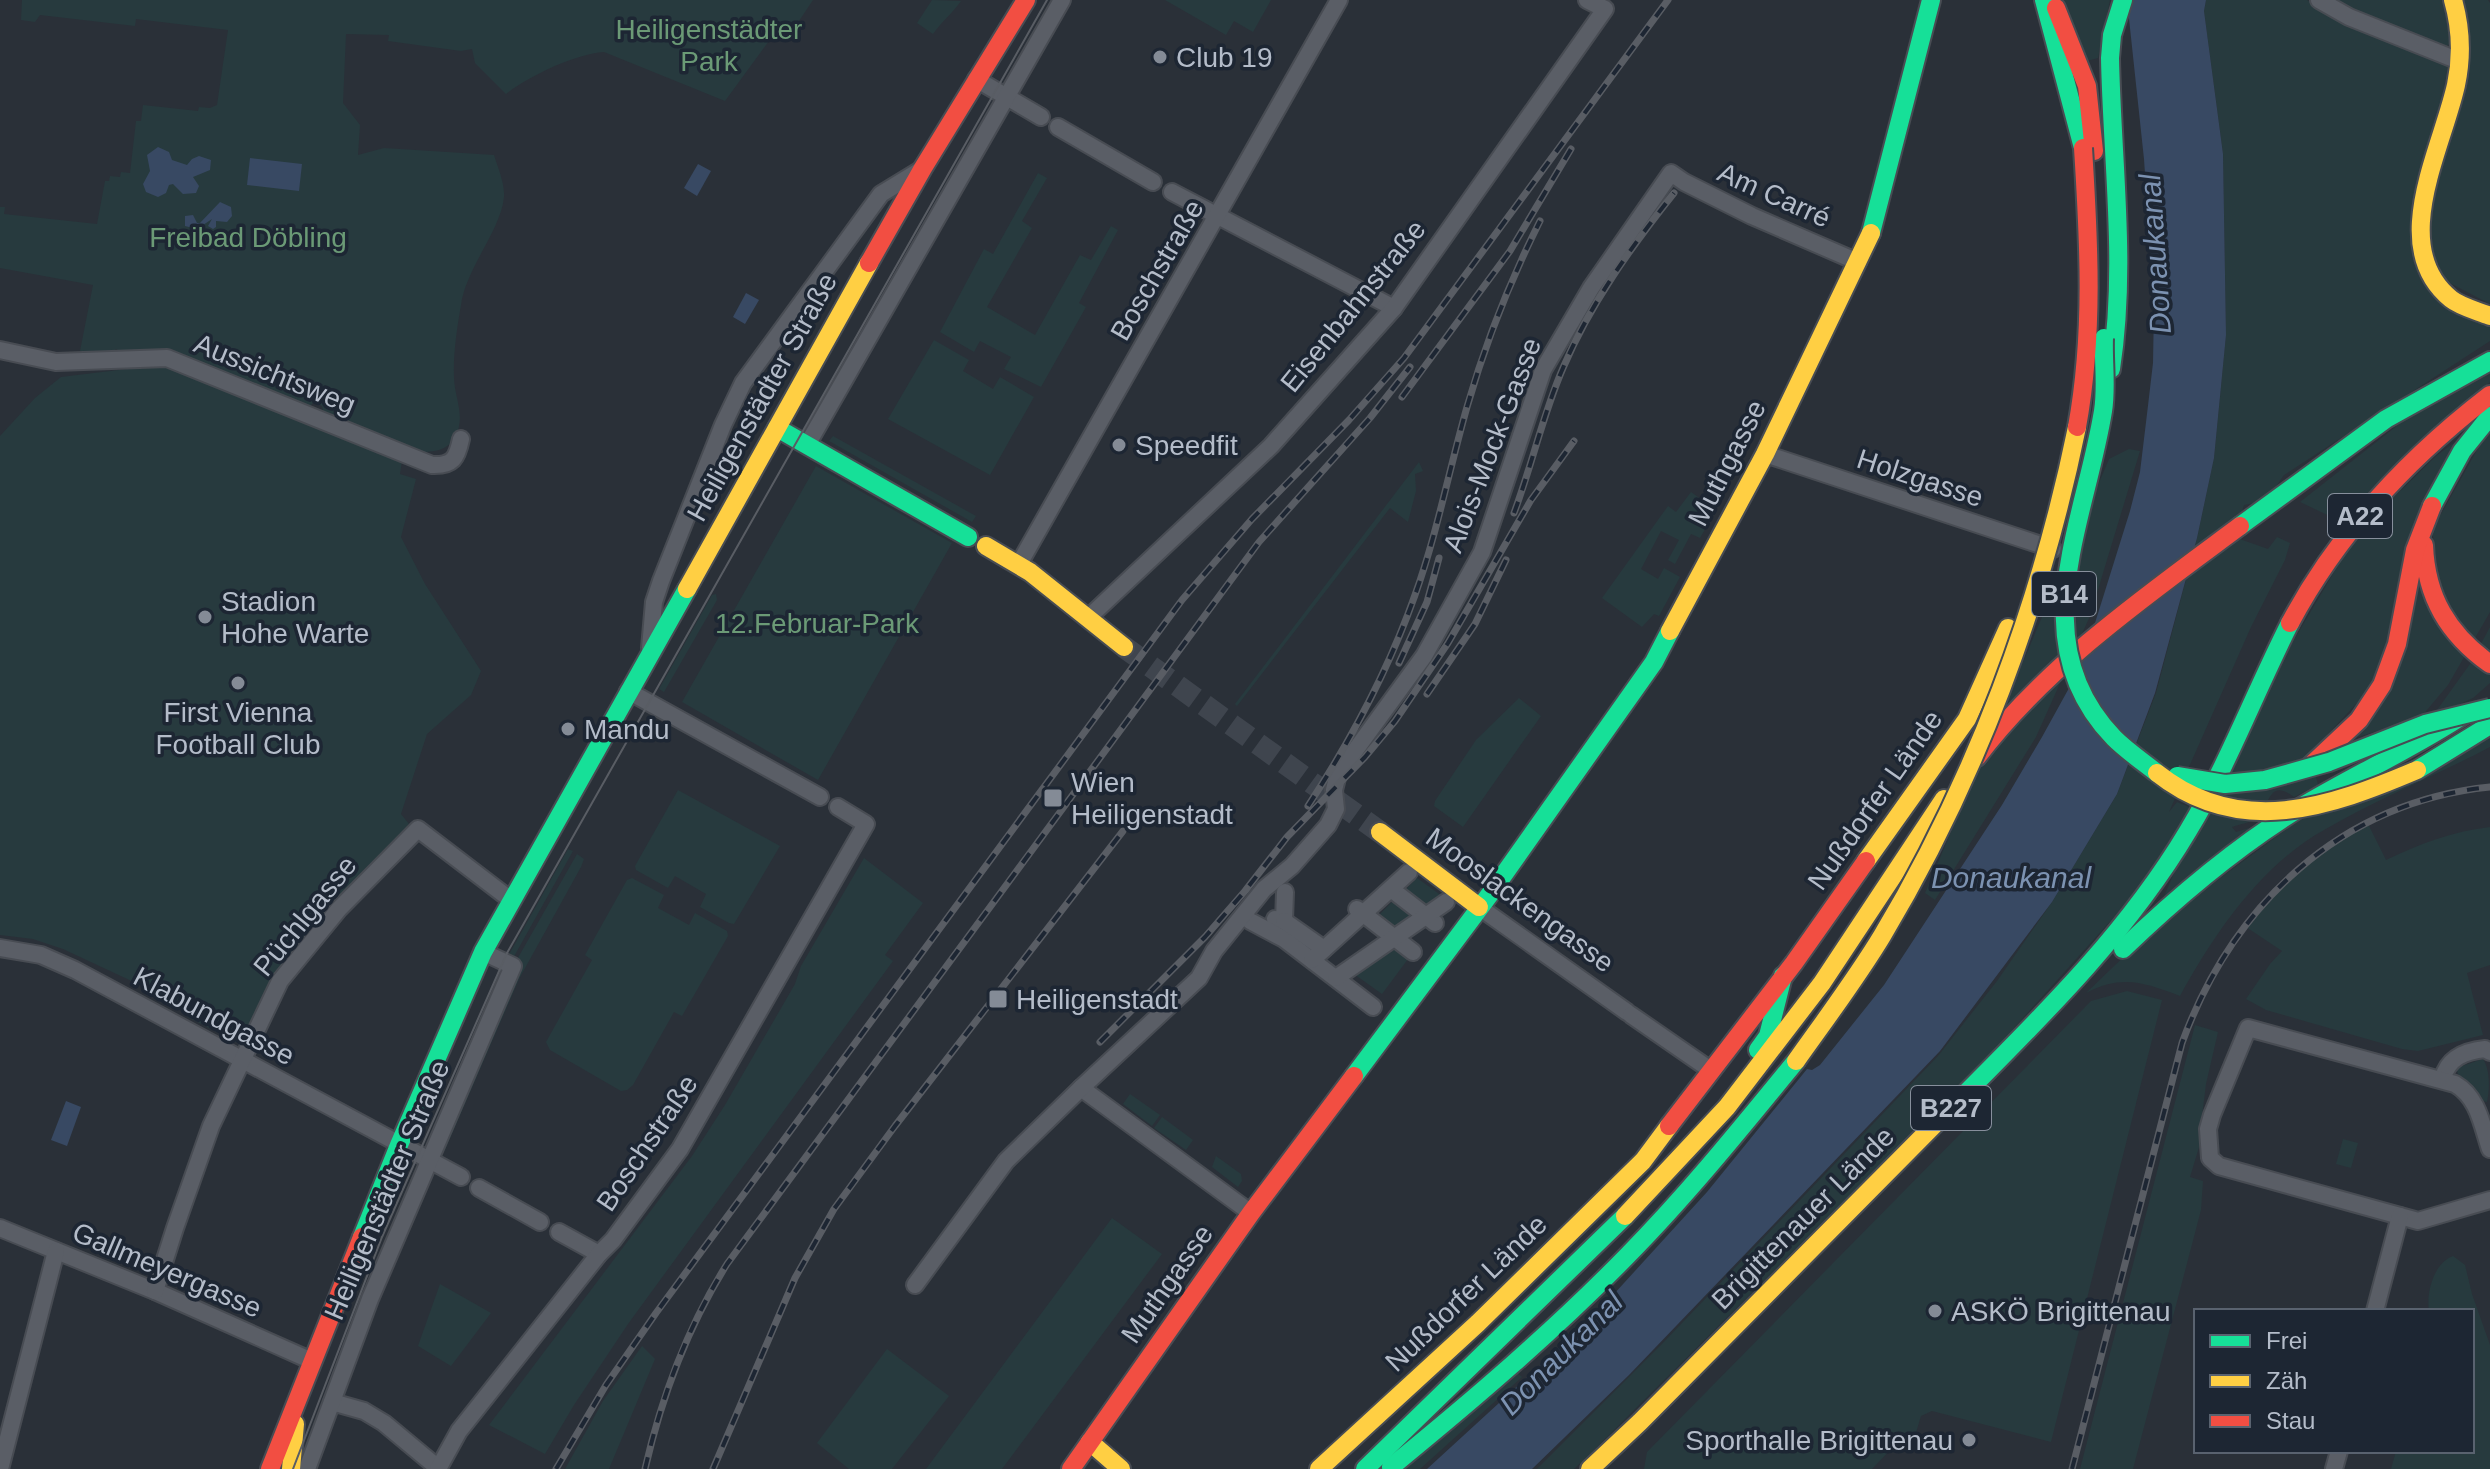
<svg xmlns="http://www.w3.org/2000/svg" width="2490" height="1469" font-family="Arial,sans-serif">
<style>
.green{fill:#273a3e}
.water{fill:#384963}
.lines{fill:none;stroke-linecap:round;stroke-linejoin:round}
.secondary-tunnel{stroke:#3f454e;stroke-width:22;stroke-dasharray:22 11;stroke-linecap:butt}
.street-casing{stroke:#484c53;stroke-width:20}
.fast-casing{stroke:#484c53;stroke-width:22}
.slow-casing{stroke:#484c53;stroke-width:22}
.jam-casing{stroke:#484c53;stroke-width:22}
.street{stroke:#5a5e66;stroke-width:16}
.fast{stroke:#16e098;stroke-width:18}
.slow{stroke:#ffcf43;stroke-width:18}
.jam{stroke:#f24e42;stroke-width:18}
.tram{stroke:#595d64;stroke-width:2}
.rail-casing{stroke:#595d64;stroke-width:7}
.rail{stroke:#1d2633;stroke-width:4;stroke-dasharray:12;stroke-linecap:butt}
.fast-bridge-casing{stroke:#474c53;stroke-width:22;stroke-linecap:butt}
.slow-bridge-casing{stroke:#474c53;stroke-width:22;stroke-linecap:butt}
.jam-bridge-casing{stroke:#474c53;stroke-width:22;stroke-linecap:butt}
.fast-bridge{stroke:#16e098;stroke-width:18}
.slow-bridge{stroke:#ffcf43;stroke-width:18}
.jam-bridge{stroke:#f24e42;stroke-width:18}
.poi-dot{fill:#848b96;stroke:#1d2633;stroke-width:3}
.labels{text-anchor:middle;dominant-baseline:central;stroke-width:7;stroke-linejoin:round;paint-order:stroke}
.shield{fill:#1d2633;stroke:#878f9c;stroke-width:2}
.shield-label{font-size:26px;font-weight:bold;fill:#b4bcc9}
.park-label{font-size:28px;fill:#6b9a76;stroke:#1d2633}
.poi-label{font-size:28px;fill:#b4bcc9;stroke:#1d2633;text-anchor:start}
.street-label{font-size:28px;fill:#b4bcc9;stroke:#1d2633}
.water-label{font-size:30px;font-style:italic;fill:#7c92b1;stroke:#1d2633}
</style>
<rect width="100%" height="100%" fill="#2a3038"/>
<g class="green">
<path d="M 22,0 L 813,0 L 799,21 L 777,30 L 725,101 L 604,52 C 575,54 529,76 506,94 L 475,63 L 472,49 L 461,51 L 388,41 L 389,35 L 346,34 L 343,103 L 360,125 L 358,155 L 384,148 L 494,155 C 498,168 505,184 504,197 C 501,230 466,268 461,305 C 457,328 453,354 454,378 C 455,400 466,416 455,438 C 448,449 436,452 423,452 L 323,411 L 322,406 L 314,402 L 310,406 L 168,349 L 118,355 L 117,349 L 112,351 L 80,351 L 93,285 L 0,268 L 0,207 L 5,207 L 4,214 L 97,224 L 105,181 L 109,181 L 110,176 L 120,177 L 121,172 L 130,173 L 136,121 L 141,121 L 143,105 L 198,111 L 199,107 L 210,108 L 217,105 L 228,30 L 136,19 L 135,26 L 40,15 L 35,22 L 21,20 Z"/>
<path d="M 932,0 L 961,1 C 952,14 942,21 933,34 L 917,23 Z"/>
<path d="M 1165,0 L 1271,0 L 1253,32 L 1234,21 L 1226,35 Z"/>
<path d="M 2060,0 L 2110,0 L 2098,58 L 2076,64 Z"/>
<path d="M 2206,0 L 2307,0 L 2336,17 L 2448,66 L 2414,251 L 2490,323 L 2490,341 L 2284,475 L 2266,501 L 2244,505 L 2234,537 L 2268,549 L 2277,537 L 2290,543 L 2285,560 L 2251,627 L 2169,812 L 2177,802 L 2194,809 L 2133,896 L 1986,1059 L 1591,1453 L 1574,1469 L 1537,1469 L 1660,1346 L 1938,1056 L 1997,981 L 2052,902 L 2117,794 L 2156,693 L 2197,538 L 2214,458 L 2226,335 L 2223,154 L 2204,11 Z"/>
<path d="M 2331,0 L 2447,0 L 2451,42 L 2446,47 L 2440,45 Z"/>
<path d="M 2462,0 L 2488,0 L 2490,3 L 2490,304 L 2446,281 L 2428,247 Z"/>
<path d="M 1038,173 L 1047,178 L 1022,221 L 1032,228 L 987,307 L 1035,335 L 1080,255 L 1091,260 L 1111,226 L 1118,230 L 1079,303 L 1086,307 L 1041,387 L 1004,369 L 1011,357 L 980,341 L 974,352 L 940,332 L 984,249 L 993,254 Z"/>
<path d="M 934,340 L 969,360 L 963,371 L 993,389 L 1000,377 L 1034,397 L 990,475 L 888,419 Z"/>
<path d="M 168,364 L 402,461 L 400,474 L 416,479 L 401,537 L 425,584 L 481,671 L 471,695 L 427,734 L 401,814 L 409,824 L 304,938 L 275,978 L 242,1045 L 188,1017 L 183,1005 L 63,949 L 33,939 L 0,935 L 0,436 L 35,398 L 61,377 Z"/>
<path d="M 2490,371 L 2490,382 L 2342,522 L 2300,502 L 2403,421 Z"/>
<path d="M 2490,427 L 2490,612 L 2448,685 L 2421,717 L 2358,737 L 2417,574 L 2443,605 L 2432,530 Z"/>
<path d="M 2467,433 L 2377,682 L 2310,753 L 2318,785 L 2294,797 C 2269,778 2271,803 2257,817 C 2251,823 2240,824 2232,827 L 2236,832 L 2259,825 L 2162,901 L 2174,873 L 2282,660 L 2357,533 L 2436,456 Z"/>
<path d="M 833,436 L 976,516 L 972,522 L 829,441 Z"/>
<path d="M 2129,449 L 2140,451 L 2090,616 L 2036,737 L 1935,900 L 1925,893 L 2109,459 Z"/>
<path d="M 1419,462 L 1423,471 L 1415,474 L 1416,491 L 1408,522 L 1390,508 L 1237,706 L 1235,704 Z"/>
<path d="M 816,466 L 952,543 L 818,780 L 682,702 Z"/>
<path d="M 1691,492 L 1716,510 L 1700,538 L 1691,534 L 1675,564 L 1668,560 L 1679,540 L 1661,531 L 1641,569 L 1658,579 L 1664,568 L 1680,577 L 1659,616 L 1654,614 L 1642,627 L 1602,598 L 1668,506 L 1676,512 Z"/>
<path d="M 716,594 L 717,600 L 664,692 L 659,689 L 712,595 Z"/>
<path d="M 2490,627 L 2490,683 L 2473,698 L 2432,717 L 2470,664 Z"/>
<path d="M 1519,698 L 1541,716 L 1463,827 L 1434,806 L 1435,801 L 1476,740 Z"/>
<path d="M 2490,737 L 2490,747 C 2435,776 2377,799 2324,830 C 2261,865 2214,934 2180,996 C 2145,983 2122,974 2086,993 L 2158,924 L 2296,822 Z"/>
<path d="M 678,790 L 780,846 L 734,924 L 729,923 L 700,907 L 706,894 L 675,876 L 668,888 L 636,870 L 635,866 Z"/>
<path d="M 2367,822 L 2386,860 C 2419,844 2454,831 2490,827 L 2490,965 L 2467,973 L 2483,1035 L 2418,1051 L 2402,1049 L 2266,1010 L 2246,999 L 2270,964 L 2282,951 L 2243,925 C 2280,882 2319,851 2367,822 Z"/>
<path d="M 568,849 L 573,851 L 512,960 L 507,958 Z"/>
<path d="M 577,854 L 584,859 L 581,867 L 519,979 L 445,1150 L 441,1152 L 515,963 Z"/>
<path d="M 864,858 L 923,903 L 885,955 L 893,961 L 628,1324 L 574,1405 L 545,1454 L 489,1425 L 692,1156 L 725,1105 L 795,984 L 801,966 Z"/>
<path d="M 632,878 L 664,895 L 658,908 L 689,925 L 695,913 L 727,931 L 728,936 L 682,1016 L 674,1012 L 633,1085 L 627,1090 L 621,1091 L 550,1050 L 546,1042 L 592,960 L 585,955 L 627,880 Z"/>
<path d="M 1417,878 L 1442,896 L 1426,909 L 1403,892 Z"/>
<path d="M 1395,899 L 1413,913 L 1395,928 L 1378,916 Z"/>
<path d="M 1393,947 L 1408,959 L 1382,994 L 1354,974 Z"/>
<path d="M 2127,991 L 2162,1000 L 2051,1442 L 1932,1411 L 1921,1416 L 1912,1446 L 1897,1443 L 1872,1469 L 1644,1469 L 1647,1452 L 2091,1001 Z"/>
<path d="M 2195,1025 L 2218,1032 L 2206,1084 L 2200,1133 L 2203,1134 L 2190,1177 L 2203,1181 L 2201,1210 L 2133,1469 L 2080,1469 Z"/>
<path d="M 2483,1059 C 2490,1069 2490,1089 2487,1102 L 2483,1101 C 2477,1088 2460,1082 2457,1071 L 2459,1067 Z"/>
<path d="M 1130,1094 L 1160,1115 L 1152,1126 L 1123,1104 Z"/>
<path d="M 1162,1117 L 1193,1140 L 1186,1150 L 1154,1128 Z"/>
<path d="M 2343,1139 L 2358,1143 L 2351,1168 L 2336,1164 Z"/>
<path d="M 1216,1156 L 1241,1174 L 1242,1181 L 1238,1187 L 1212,1167 Z"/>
<path d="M 1112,1218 L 1162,1254 L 1002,1469 L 926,1469 Z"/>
<path d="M 2453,1256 L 2465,1265 L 2472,1294 L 2490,1345 L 2490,1469 L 2391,1469 L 2396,1451 L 2472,1451 L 2472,1311 L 2429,1311 C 2426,1292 2434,1263 2453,1256 Z"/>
<path d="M 440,1284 L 491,1313 L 451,1366 L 418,1346 Z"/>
<path d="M 642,1346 L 655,1359 L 609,1469 L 565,1469 L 603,1401 Z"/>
<path d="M 887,1349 L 949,1396 L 892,1469 L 849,1469 L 817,1443 Z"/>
<path d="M 1515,1371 L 1522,1377 L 1420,1469 L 1404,1469 Z"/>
</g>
<g class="water">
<path d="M 2127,0 L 2206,0 L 2204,11 L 2223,154 L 2226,335 L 2214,458 L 2197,538 L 2155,693 L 2117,794 L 2052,902 L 1940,1051 L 1629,1375 L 1532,1469 L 1427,1469 L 1593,1317 L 1707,1192 L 1807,1069 L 1812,1070 L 1820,1065 L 1884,985 L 2002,805 L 2042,737 L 2074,679 L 2095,623 L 2130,511 L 2140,472 L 2147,414 L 2153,363 L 2154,308 L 2144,159 Z"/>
<path d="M 158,147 L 169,152 L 172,160 L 187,165 L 192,159 L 199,156 L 211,160 L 210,170 L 193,177 L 199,186 L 196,193 L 183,194 L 173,184 L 169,185 L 166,193 L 158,197 L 146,192 L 143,184 L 150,171 L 147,155 Z"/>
<path d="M 250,158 L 302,164 L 299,191 L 247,185 Z"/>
<path d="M 698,164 L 711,171 L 697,196 L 684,188 Z"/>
<path d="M 220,202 L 231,207 L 232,216 L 227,222 L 216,221 L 216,227 L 213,229 L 208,226 L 212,219 L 197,229 L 185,226 L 185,216 L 193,215 L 197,223 L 200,223 Z"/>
<path d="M 746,293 L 759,300 L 745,324 L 733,317 Z"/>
<path d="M 66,1101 L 81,1107 L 67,1146 L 51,1140 Z"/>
</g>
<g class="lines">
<path class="secondary-tunnel" d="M 1124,647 L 1380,832"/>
<g class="street-casing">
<g id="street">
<path d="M 2319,0 L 2349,17 L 2459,61"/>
<path d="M 976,79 L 1041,117"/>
<path d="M 1058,127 L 1153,182"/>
<path d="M 1172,192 L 1394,308"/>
<path d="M 0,350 L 56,362 L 167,358 L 432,465 C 453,466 457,458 461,439"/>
<path d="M 807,445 L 1062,0"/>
<path d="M 1765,454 L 2053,549"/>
<path d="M 1019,564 L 1339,0"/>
<path d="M 1088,618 L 1271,446 L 1394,308 L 1605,9 L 1587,0"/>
<path d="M 650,648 L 654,602 L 661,581 L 723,425 L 743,383 L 881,194 L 922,169"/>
<path d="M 628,691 L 820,797"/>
<path d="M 1391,889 L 1435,923"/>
<path d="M 1479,907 L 1627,1012"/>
<path d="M 1357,909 L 1413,952"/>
<path d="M 1275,919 L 1284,921 L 1285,892"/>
<path d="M 1250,921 L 1284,939 L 1373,1007"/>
<path d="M 1284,921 L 1324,949"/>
<path d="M 0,948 L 41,955 L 75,970 L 461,1177"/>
<path d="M 1312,960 L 1409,872"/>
<path d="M 1336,978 L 1446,902"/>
<path d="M 1631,1015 L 1712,1071"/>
<path d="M 2443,1078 C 2448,1058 2465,1051 2485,1049 L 2490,1052"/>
<path d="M 1081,1088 L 1251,1213"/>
<path d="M 2490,1149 C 2482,1125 2478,1097 2455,1084 L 2248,1028 L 2212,1115 L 2208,1129 L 2210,1158 L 2219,1166 L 2400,1216 L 2418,1221 L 2490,1200"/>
<path d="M 479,1188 L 540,1222"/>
<path d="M 0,1228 L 155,1291 L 312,1361"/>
<path d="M 559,1232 L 599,1254"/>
<path d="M 915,1285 L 1006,1161 L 1081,1088 L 1199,978 L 1214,951 L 1264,889 L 1292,866 L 1328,825 L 1336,809 L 1334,790 L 1338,774 L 1424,656 L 1482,552 L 1543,370 L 1591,288 L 1671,173 L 1684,182 L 1752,216 L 1858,262"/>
<path d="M 155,1291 L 175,1228 L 211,1126 L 280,981 L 339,909 L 418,829 L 511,900"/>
<path d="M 2375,1311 L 2400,1216"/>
<path d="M 332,1402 L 364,1411 L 384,1423 L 438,1468"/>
<path d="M 0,1469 L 56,1251"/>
<path d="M 307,1469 L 370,1299 L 513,966 L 483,952"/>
<path d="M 438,1469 L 459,1431 L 599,1254 L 613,1240 L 680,1149 L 866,824 L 838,807"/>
<path d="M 2334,1469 L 2339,1451"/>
</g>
</g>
<g class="fast-casing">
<g id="fast">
<path d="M 2044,0 L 2083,148"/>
<path d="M 1871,233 L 1931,0"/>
<path d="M 2111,369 C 2127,265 2112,162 2110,58 L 2112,35 L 2123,0"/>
<path d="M 777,428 L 968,537"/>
<path d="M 2432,506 L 2462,451 L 2490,416"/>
<path d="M 2240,526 L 2386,419 L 2490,361"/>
<path d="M 2417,770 L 2490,725"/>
<path d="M 2123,949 C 2178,896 2236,847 2301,807 C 2354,775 2410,750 2462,716"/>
<path d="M 1758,1050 L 1768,1036 L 1783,976"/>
<path d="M 1354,1076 L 1490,894 L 1654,662 L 1670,631"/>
<path d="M 1942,1117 C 2031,1027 2123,940 2188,831 C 2228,765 2255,692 2290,623"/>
<path d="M 362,1237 L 399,1145 L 483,952 L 687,589"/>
<path d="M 1391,1467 C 1473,1400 1554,1331 1628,1255 C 1688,1194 1742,1127 1796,1061"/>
<path d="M 1365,1469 L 1625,1216"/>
</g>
</g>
<g class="slow-casing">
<g id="slow">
<path d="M 2453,0 C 2461,28 2462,57 2456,85 C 2442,149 2387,247 2451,299 C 2461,307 2478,311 2490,316"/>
<path d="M 986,546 L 1030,572 L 1124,647"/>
<path d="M 687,589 L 869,263"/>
<path d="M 1670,631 L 1765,454 L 1871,233"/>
<path d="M 1380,832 L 1479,907"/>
<path d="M 1866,861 L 1967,719 L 2008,628"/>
<path d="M 1625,1216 L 1727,1107 L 1822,983 L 1944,799"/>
<path d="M 1090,1442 L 1121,1469"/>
<path d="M 291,1469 L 295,1424"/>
<path d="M 1319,1469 L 1478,1323 L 1643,1161 L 1669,1126"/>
<path d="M 1590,1469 L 1640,1422 L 1942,1117"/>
</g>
</g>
<g class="jam-casing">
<g id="jam">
<path d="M 2056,8 L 2087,86 L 2094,151"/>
<path d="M 869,263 L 923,168 L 1026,0"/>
<path d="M 2424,545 C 2426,597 2448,634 2490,664"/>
<path d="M 2290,623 C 2339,531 2408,458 2490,395"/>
<path d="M 1977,757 C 2047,665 2147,595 2240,526"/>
<path d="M 2309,767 L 2359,720 L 2382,685 L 2397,644 L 2415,550 L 2432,506"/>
<path d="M 1669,1126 L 1794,963 L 1866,861"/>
<path d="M 270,1469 L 362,1237"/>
<path d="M 1071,1469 L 1251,1213 L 1354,1076"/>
</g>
</g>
<use href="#street" class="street"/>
<use href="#fast" class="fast"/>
<use href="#slow" class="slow"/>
<use href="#jam" class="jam"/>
<path class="tram" d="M 293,1469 L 382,1237 L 507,953 L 1047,0"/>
<g class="rail-casing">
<g id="rail">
<path d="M 1402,397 L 1510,251 L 1571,149"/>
<path d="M 1514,513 C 1532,465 1543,414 1563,368 C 1590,304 1631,247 1674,193"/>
<path d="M 1399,663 L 1427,602 L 1439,558"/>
<path d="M 1427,694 L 1475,624 L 1506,560"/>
<path d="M 1308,806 C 1351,740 1389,669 1415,595 C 1437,534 1449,470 1467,407 C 1485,344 1511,279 1540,221"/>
<path d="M 1100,1042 L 1205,937 L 1245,891 L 1287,837 L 1365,757 L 1395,721 L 1448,643 L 1531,500 L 1574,441"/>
<path d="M 556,1469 L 606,1385 L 656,1313 L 1182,600 L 1252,519 L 1349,420 L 1404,358 L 1668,0"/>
<path d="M 645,1469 C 662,1395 687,1328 727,1264 L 1259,542 L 1370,418 L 1410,367"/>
<path d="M 713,1469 L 795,1278 L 834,1209 L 895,1126 L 1123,831"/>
<path d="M 2072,1469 L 2182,1043 C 2232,906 2340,802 2490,787"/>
</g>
</g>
<use href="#rail" class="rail"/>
<g class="fast-bridge-casing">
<g id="fast-bridge">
<path d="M 2104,338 C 2103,363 2107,387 2103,411 C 2085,523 2021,642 2114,738 C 2127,751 2142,761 2157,773"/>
<path d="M 2177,776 L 2225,784 L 2265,780 L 2329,762 L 2425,724 L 2490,708"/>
</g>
</g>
<g class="slow-bridge-casing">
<g id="slow-bridge">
<path d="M 2157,773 C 2240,839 2330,807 2417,770"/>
<path d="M 1796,1061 C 1825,1020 1856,979 1882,936 C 1975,781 2041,604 2077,427"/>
</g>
</g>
<g class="jam-bridge-casing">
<path id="jam-bridge" d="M 2077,427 C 2094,334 2089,242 2083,148"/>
</g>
<use href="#fast-bridge" class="fast-bridge"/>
<use href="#slow-bridge" class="slow-bridge"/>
<use href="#jam-bridge" class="jam-bridge"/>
</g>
<g class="poi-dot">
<circle cx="1160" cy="57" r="8"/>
<circle cx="1119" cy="445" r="8"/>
<circle cx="205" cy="617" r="8"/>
<circle cx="238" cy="683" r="8"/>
<circle cx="568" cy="729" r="8"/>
<rect x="1043" y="788" width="20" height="20" rx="4"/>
<rect x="988" y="989" width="20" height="20" rx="4"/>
<circle cx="1935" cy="1311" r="8"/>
<circle cx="1969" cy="1440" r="8"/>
</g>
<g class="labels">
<g class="shield">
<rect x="2328" y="494" width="64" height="44" rx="6"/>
<rect x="2032" y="572" width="64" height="44" rx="6"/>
<rect x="1911" y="1086" width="80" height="44" rx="6"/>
</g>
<g class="shield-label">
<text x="2360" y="516">A22</text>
<text x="2064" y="594">B14</text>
<text x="1951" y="1108">B227</text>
</g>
<g class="park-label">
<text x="709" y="29">Heiligenstädter<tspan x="709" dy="32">Park</tspan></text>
<text x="248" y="237">Freibad Döbling</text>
<text x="817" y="623">12.Februar-Park</text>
</g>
<g class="poi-label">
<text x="1176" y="57">Club 19</text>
<text x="1135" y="445">Speedfit</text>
<text x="221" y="601">Stadion<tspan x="221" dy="32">Hohe Warte</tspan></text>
<text x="238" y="712" text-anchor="middle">First Vienna<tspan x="238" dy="32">Football Club</tspan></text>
<text x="584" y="729">Mandu</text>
<text x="1071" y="782">Wien<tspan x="1071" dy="32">Heiligenstadt</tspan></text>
<text x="1016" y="999">Heiligenstadt</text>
<text x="1951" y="1311">ASKÖ Brigittenau</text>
<text x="1953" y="1440" text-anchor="end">Sporthalle Brigittenau</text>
</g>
<g class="street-label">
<text transform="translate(1774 195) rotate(24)">Am Carré</text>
<text transform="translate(1157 270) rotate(-60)">Boschstraße</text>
<text transform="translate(1353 306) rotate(-51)">Eisenbahnstraße</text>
<text transform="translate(275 374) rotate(22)">Aussichtsweg</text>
<text transform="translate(762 397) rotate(-61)">Heiligenstädter Straße</text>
<text transform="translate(1492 445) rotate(-69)">Alois-Mock-Gasse</text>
<text transform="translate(1727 463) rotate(-63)">Muthgasse</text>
<text transform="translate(1920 478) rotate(18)">Holzgasse</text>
<text transform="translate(1875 800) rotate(-55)">Nußdorfer Lände</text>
<text transform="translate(1520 900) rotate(36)">Mooslackengasse</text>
<text transform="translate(305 916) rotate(-51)">Püchlgasse</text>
<text transform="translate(214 1016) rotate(28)">Klabundgasse</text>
<text transform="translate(647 1143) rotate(-56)">Boschstraße</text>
<text transform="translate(387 1190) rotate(-67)">Heiligenstädter Straße</text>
<text transform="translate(1803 1218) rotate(-45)">Brigittenauer Lände</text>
<text transform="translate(167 1270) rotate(23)">Gallmeyergasse</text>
<text transform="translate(1167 1284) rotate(-55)">Muthgasse</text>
<text transform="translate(1466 1293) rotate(-44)">Nußdorfer Lände</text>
</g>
<g class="water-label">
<text transform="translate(2155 254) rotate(-94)">Donaukanal</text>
<text x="2011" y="877">Donaukanal</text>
<text transform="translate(1561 1353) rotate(-45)">Donaukanal</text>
</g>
</g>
<rect x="2194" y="1309" width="280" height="144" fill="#1d2633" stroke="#59626f" stroke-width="2"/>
<rect x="2210" y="1335" width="40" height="12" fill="#16e098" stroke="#59626f" stroke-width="2"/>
<text x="2266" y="1349" font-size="24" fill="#b4bcc9">Frei</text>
<rect x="2210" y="1375" width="40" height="12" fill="#ffcf43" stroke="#59626f" stroke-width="2"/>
<text x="2266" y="1389" font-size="24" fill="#b4bcc9">Zäh</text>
<rect x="2210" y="1415" width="40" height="12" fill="#f24e42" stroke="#59626f" stroke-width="2"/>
<text x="2266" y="1429" font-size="24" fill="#b4bcc9">Stau</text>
</svg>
